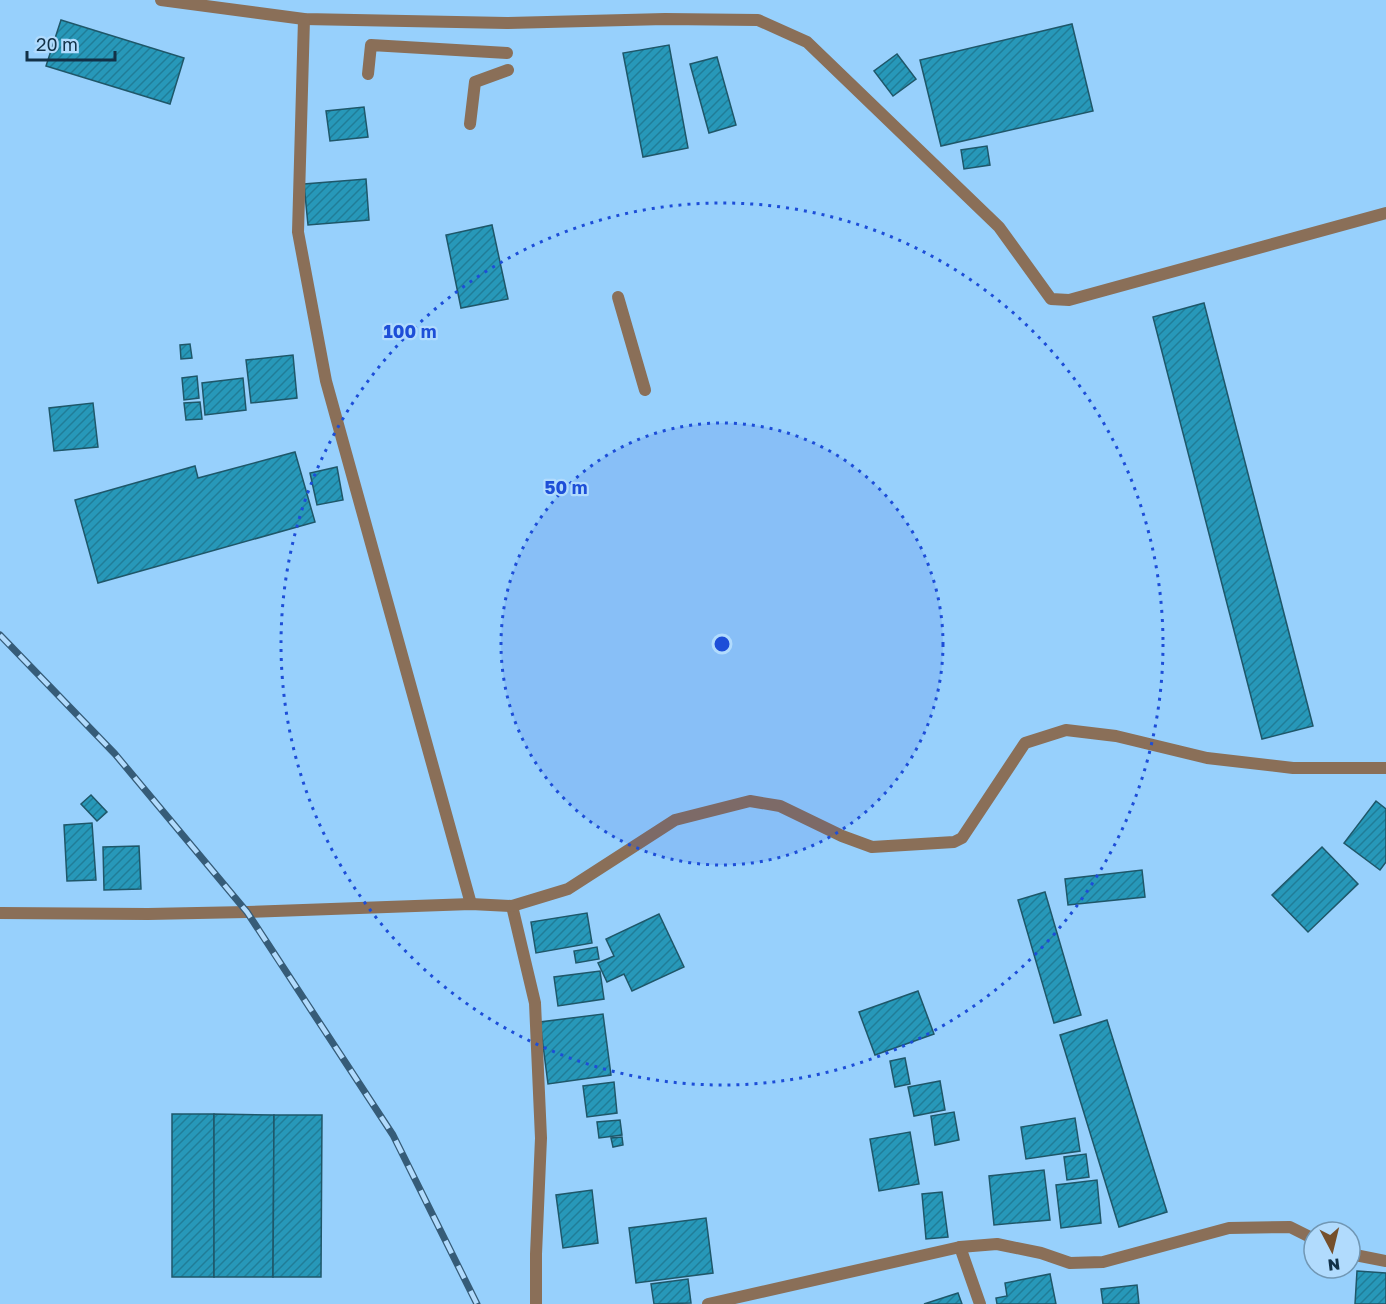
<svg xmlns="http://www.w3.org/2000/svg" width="1386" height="1304" font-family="'Golos Text',sans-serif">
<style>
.building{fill:url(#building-hatch);stroke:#1f5769;stroke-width:1.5}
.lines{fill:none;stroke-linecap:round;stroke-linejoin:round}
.lane{stroke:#8a6f58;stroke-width:12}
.street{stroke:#8a6f58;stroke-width:12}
.rail-casing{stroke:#365c78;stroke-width:7}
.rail{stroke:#b1dbfd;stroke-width:4.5;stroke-dasharray:14;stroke-linecap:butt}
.ring{fill:none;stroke:#1d4ed8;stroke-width:3;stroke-dasharray:3 6}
.centre{fill:#1d4ed8;stroke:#b1dbfd;stroke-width:3}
.ring-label{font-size:18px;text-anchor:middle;font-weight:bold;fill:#1d4ed8;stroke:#b1dbfd;stroke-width:4.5;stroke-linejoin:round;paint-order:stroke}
</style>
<defs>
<pattern id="building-hatch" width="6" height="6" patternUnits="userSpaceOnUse" patternTransform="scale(1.5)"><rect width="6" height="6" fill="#2798b9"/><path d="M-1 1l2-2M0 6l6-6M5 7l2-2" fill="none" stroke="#207d98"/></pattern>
</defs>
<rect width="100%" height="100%" fill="#97d0fc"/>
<g class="building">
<path d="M 61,20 L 184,58 L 170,104 L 46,66 Z"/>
<path d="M 1072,24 L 1093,111 L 941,146 L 920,60 Z"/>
<path d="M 669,45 L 688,148 L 643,157 L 623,53 Z"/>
<path d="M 897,54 L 916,79 L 893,96 L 874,71 Z"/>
<path d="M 717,57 L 736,125 L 709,133 L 690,64 Z"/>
<path d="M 364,107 L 368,137 L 330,141 L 326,111 Z"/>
<path d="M 987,146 L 990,165 L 964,169 L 961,150 Z"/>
<path d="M 366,179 L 369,220 L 308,225 L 304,184 Z"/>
<path d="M 492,225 L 508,299 L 461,308 L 446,235 Z"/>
<path d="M 1204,303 L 1313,726 L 1262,739 L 1153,317 Z"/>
<path d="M 190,344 L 192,358 L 181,359 L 180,345 Z"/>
<path d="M 293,355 L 297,398 L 251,403 L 246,360 Z"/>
<path d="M 197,376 L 199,398 L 184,400 L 182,378 Z"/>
<path d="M 243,378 L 246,410 L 205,415 L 202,383 Z"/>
<path d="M 200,402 L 202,419 L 186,420 L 184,403 Z"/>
<path d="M 93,403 L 98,447 L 54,451 L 49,408 Z"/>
<path d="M 295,452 L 315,522 L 98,583 L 75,500 L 195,466 L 198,478 Z"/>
<path d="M 337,467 L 343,500 L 317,505 L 310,473 Z"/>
<path d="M 91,795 L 107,812 L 97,821 L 81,804 Z"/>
<path d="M 1376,801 L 1386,809 L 1386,862 L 1380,870 L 1344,843 Z"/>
<path d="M 92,823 L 96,880 L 67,881 L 64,825 Z"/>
<path d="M 139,846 L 141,889 L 104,890 L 103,847 Z"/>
<path d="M 1322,847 L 1358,884 L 1308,932 L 1272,895 Z"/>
<path d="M 1142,870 L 1145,897 L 1068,905 L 1065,879 Z"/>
<path d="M 1045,892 L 1081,1015 L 1054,1023 L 1018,900 Z"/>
<path d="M 587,913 L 592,943 L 536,953 L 531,922 Z"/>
<path d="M 659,914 L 684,967 L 632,991 L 624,974 L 607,982 L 598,963 L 614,956 L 606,939 Z"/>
<path d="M 597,947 L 599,959 L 576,963 L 574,951 Z"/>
<path d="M 600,971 L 604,999 L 558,1006 L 554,977 Z"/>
<path d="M 918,991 L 934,1034 L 875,1055 L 859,1012 Z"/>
<path d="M 603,1014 L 611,1075 L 548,1084 L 540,1022 Z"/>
<path d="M 1107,1020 L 1167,1212 L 1119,1227 L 1060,1035 Z"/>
<path d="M 905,1058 L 910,1084 L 895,1087 L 890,1061 Z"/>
<path d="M 940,1081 L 945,1110 L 914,1116 L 908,1087 Z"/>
<path d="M 614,1082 L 617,1113 L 587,1117 L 583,1086 Z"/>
<path d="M 954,1112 L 959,1140 L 935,1145 L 931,1116 Z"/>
<rect x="172" y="1114" width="42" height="163"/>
<path d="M 214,1114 L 274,1115 L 273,1277 L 214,1277 Z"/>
<path d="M 274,1115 L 322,1115 L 321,1277 L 273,1277 Z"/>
<path d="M 1075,1118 L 1080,1151 L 1026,1159 L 1021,1127 Z"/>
<path d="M 620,1120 L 622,1135 L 599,1138 L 597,1122 Z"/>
<path d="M 910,1132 L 919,1184 L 879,1191 L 870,1139 Z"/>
<path d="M 622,1137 L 623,1145 L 613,1147 L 611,1138 Z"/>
<path d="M 1086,1154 L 1089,1177 L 1067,1180 L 1064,1157 Z"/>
<path d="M 1044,1170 L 1050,1220 L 994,1225 L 989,1176 Z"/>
<path d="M 1097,1180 L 1101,1223 L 1061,1228 L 1056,1185 Z"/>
<path d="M 592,1190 L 598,1243 L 563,1248 L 556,1195 Z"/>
<path d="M 942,1192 L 948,1237 L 926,1239 L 922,1194 Z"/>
<path d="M 706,1218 L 713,1273 L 636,1283 L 629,1228 Z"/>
<path d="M 1357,1271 L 1386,1273 L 1386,1304 L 1355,1304 Z"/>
<path d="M 1050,1274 L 1056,1304 L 997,1304 L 996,1298 L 1007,1296 L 1005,1283 Z"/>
<path d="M 688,1279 L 691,1303 L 654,1304 L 651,1284 Z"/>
<path d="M 1137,1285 L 1139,1304 L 1103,1304 L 1101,1289 Z"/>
<path d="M 958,1293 L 962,1304 L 924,1304 Z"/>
</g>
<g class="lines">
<g class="lane">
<path d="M 368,74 L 371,45 L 507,53"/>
<path d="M 470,124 L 475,82 L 508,70"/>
<path d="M 618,297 L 645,390"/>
<path d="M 960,1247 L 980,1304"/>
</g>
<g class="street">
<path d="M 161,0 L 304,19 L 507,23 L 665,19 L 758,20 L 807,42 L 999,227 L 1051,299 L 1069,300 L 1386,213"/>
<path d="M 304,19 L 298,232 L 326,381 L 471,904"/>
<path d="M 512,906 L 535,1003 L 541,1138 L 536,1254 L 536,1304"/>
<path d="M 0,913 L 148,914 L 247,912 L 471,904 L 512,906 L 568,889 L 675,820 L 750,801 L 780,806 L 842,836 L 872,847 L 954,842 L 962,838 L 1025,743 L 1066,730 L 1116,736 L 1207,758 L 1293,768 L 1386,768"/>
<path d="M 1350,1254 L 1386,1261"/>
<path d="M 708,1304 L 960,1247 L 997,1244 L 1041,1253 L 1070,1263 L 1103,1262 L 1229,1228 L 1290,1227 L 1314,1239"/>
</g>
<g class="rail-casing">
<path id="rail" d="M 0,635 L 115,754 L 247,912 L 393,1135 L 477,1304"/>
</g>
<use href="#rail" class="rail"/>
</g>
<circle cx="722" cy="644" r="221" fill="#1d4ed8" fill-opacity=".12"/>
<g class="ring">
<circle cx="722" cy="644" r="221"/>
<circle cx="722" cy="644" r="441"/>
</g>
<circle cx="722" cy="644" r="9" class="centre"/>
<g class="ring-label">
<text x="410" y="338">100 m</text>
<text x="566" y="494">50 m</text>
</g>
<g transform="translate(1332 1250) rotate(173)"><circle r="28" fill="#b1dbfd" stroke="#7197b4" stroke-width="1.5"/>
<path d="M0-4.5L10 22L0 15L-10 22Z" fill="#754f2b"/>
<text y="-9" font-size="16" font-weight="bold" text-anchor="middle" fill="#123147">N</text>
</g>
<path d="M27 51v9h88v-9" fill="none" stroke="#123147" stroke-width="3"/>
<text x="36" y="51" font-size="18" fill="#123147" stroke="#b1dbfd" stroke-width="4.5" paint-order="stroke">20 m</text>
</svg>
